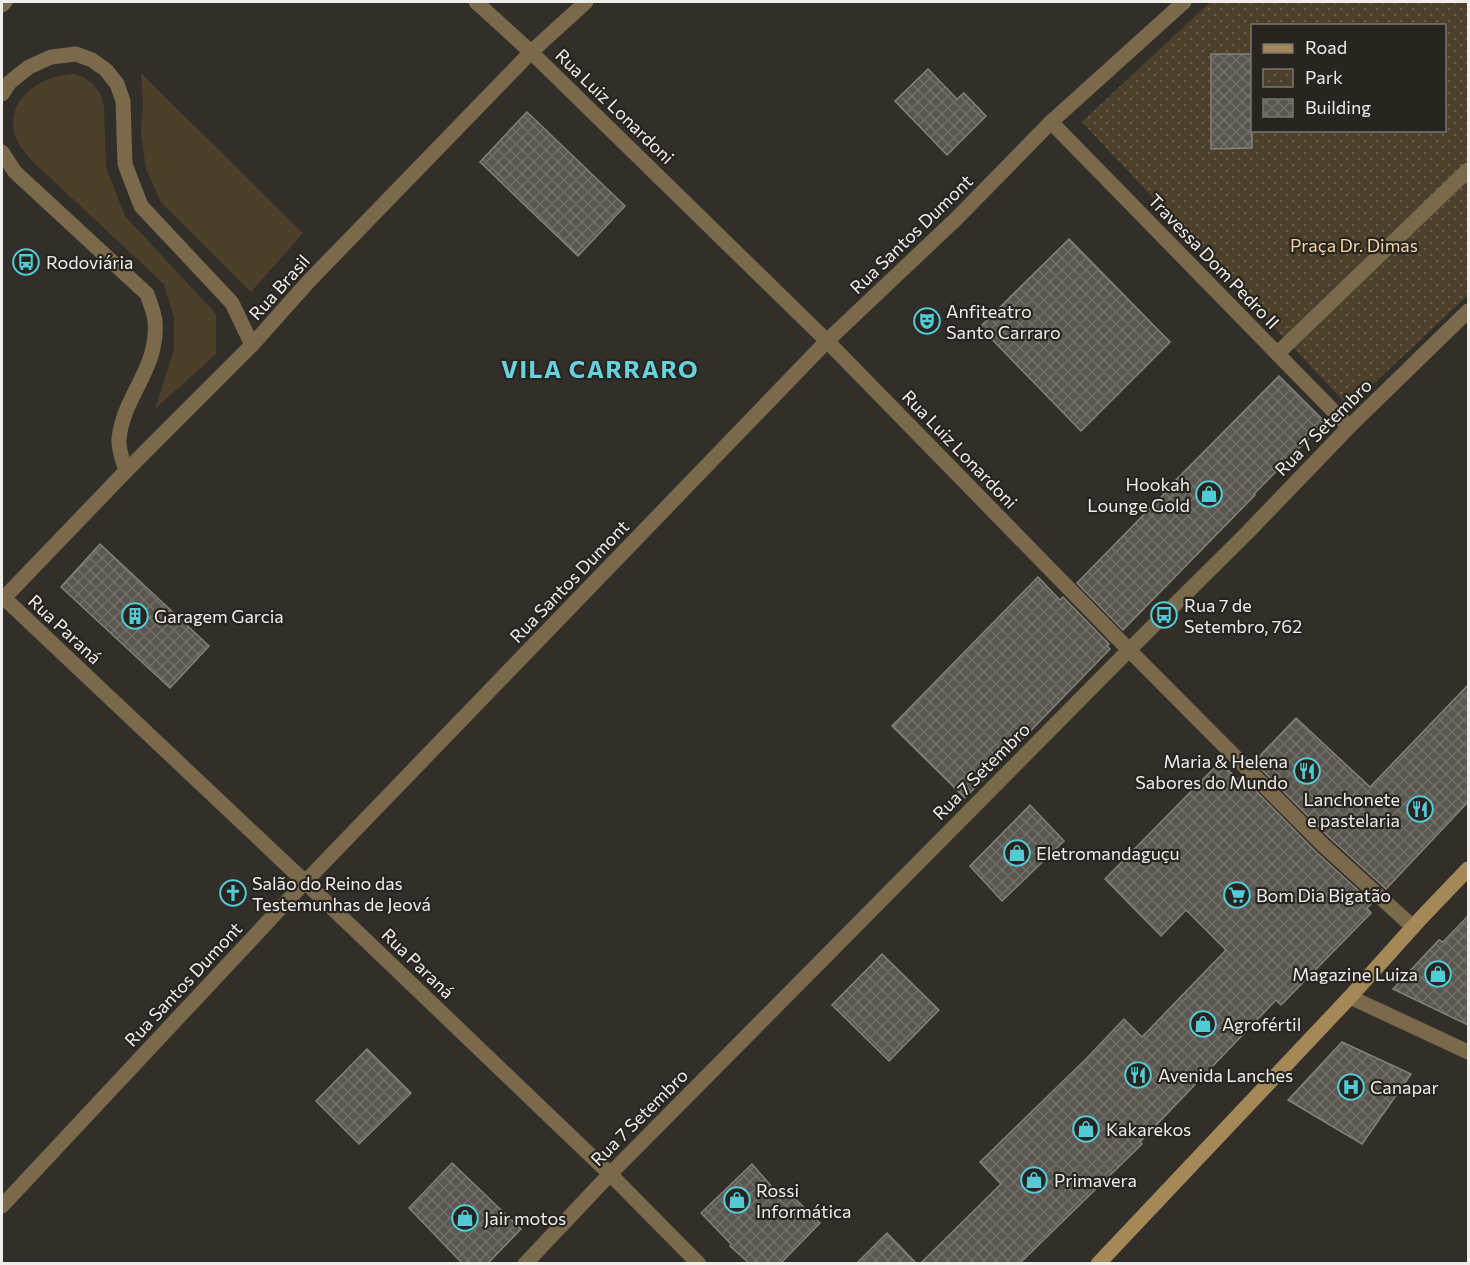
<svg xmlns="http://www.w3.org/2000/svg" width="1470" height="1265" font-family="Commissioner,sans-serif">
<style>
.green{fill:#4d402a}
.park{fill:url(#park-dots);fill-rule:evenodd}
.building{fill:url(#building-cross-hatch);stroke:#84807a;stroke-width:1.5}
.lines{fill:none;stroke-linecap:round;stroke-linejoin:round}
.service{stroke:#7a694b;stroke-width:15}
.pedestrian{stroke:#7a694b;stroke-width:15}
.minor{stroke:#7a694b;stroke-width:15}
.tertiary{stroke:#7a694b;stroke-width:15}
.secondary{stroke:#a48858;stroke-width:15}
.labels{text-anchor:middle;dominant-baseline:central;stroke-width:4.5;stroke-linejoin:round;paint-order:stroke}
.street-label{font-size:18px;fill:#f0eeea;stroke:#282520}
.park-label{font-size:18px;fill:#f4d49e;stroke:#282520}
.poi-label{font-size:18px;fill:#f0eeea;stroke:#282520;text-anchor:start}
.district-label{font-size:24px;font-weight:bold;letter-spacing:1.5px;fill:#67d2dd;stroke:#282520}
</style>
<defs>
<pattern id="park-dots" width="8" height="8" patternUnits="userSpaceOnUse" patternTransform="scale(1.5)"><rect width="8" height="8" fill="#4d402a"/><path d="M2 2h.1M6 6h.1" fill="none" stroke="#675c49" stroke-width="1.8" stroke-linecap="round"/></pattern>
<pattern id="building-cross-hatch" width="8" height="8" patternUnits="userSpaceOnUse" patternTransform="scale(1.5)"><rect width="8" height="8" fill="#5a5650"/><path d="M0 0l8 8M0 8l8-8" fill="none" stroke="#726f69"/></pattern>
</defs>
<rect width="100%" height="100%" fill="#322f2a"/>
<g class="green">
<path d="M 141,73 L 303,233 L 251,292 L 161,202 L 146,169 L 141,133 L 143,104 Z"/>
<path d="M 74,74 L 83,77 L 93,84 L 100,94 L 104,105 L 106,168 L 125,216 L 216,314 L 216,354 L 155,409 L 174,350 L 174,317 L 164,284 L 30,159 C 27,154 22,149 19,144 C 2,112 25,86 55,77 C 61,75 68,75 74,74 Z"/>
</g>
<path class="park" d="M 1210,2 L 1468,2 L 1468,295 L 1349,407 L 1082,122 ZM 1252,26 L 1444,26 L 1444,130 L 1252,130 Z"/>
<g class="building">
<path d="M 1211,54 L 1252,54 L 1252,148 L 1211,149 Z"/>
<path d="M 928,69 L 957,99 L 964,93 L 986,116 L 947,155 L 895,101 Z"/>
<path d="M 527,112 L 625,206 L 578,256 L 480,162 Z"/>
<path d="M 1069,239 L 1170,342 L 1081,431 L 980,327 Z"/>
<path d="M 1279,376 L 1325,422 L 1254,494 L 1255,495 L 1123,630 L 1077,583 L 1164,494 L 1163,493 Z"/>
<path d="M 100,544 L 209,646 L 170,688 L 61,587 Z"/>
<path d="M 1038,577 L 1060,600 L 1063,597 L 1109,644 L 1107,646 L 1110,649 L 965,798 L 892,726 Z"/>
<path d="M 1468,685 L 1468,802 L 1386,889 L 1330,838 L 1254,762 L 1296,718 L 1370,787 Z"/>
<path d="M 1220,762 L 1238,780 L 1241,776 L 1316,852 L 1372,903 L 1367,908 L 1371,913 L 1281,1005 L 1276,1000 L 1140,1142 L 1142,1144 L 1020,1263 L 921,1263 L 1001,1184 L 980,1162 L 1086,1059 L 1124,1019 L 1142,1037 L 1226,950 L 1186,910 L 1161,936 L 1105,879 Z"/>
<path d="M 1030,805 L 1064,841 L 1002,901 L 970,866 Z"/>
<path d="M 1468,916 L 1468,1025 L 1393,989 L 1439,940 L 1443,942 Z"/>
<path d="M 882,954 L 939,1010 L 889,1061 L 832,1005 Z"/>
<path d="M 1342,1042 L 1411,1074 L 1362,1144 L 1288,1100 Z"/>
<path d="M 367,1049 L 411,1093 L 359,1144 L 316,1101 Z"/>
<path d="M 452,1163 L 521,1229 L 488,1263 L 462,1263 L 409,1208 Z"/>
<path d="M 752,1164 L 779,1195 L 785,1189 L 820,1223 L 781,1263 L 749,1263 L 730,1246 L 731,1244 L 701,1213 Z"/>
<path d="M 887,1233 L 916,1263 L 857,1263 Z"/>
</g>
<g class="lines">
<g class="service">
<path d="M 2,94 L 10,82 L 29,67 L 51,57 L 76,54 L 92,60 L 106,70 L 117,84 L 123,101 L 125,164 L 141,206 L 232,303 L 252,345"/>
<path d="M 2,152 L 15,172 L 147,294 C 150,303 154,312 155,321 C 159,369 123,396 119,439 C 118,449 123,461 126,471"/>
</g>
<path class="pedestrian" d="M 1278,353 L 1468,170"/>
<g class="minor">
<path d="M 476,2 L 531,52 L 827,341 L 1129,650 L 1323,845 L 1413,927"/>
<path d="M 2,5 L 5,2"/>
<path d="M 1051,122 L 1349,427"/>
<path d="M 2,596 L 305,882 L 610,1174 L 699,1264"/>
<path d="M 2,600 L 126,471 L 252,345 L 309,281 L 531,52 L 586,2"/>
<path d="M 1350,997 L 1468,1052"/>
<path d="M 2,1206 L 305,882 L 827,341 L 957,218 L 1051,122 L 1184,2"/>
</g>
<path class="tertiary" d="M 525,1264 L 610,1174 L 1129,650 L 1247,533 L 1349,427 L 1468,311"/>
<path class="secondary" d="M 1098,1264 L 1350,997 L 1422,917 L 1468,869"/>
</g>
<defs>
<g id="bus-ring" transform="scale(1.35)"><circle r="9.5" fill="#282520" stroke="#52cbd7" stroke-width="1.5"/><path d="M-5-6H5V4H4V6H2V4H-2V6H-4V4H-5ZM-3.5-4V0h7V-4ZM-3.5 1.2v1.5H-2V1.2ZM2 1.2v1.5H3.5V1.2Z" fill="#52cbd7"/></g>
<g id="theatre-ring" transform="scale(1.35)"><circle r="9.5" fill="#282520" stroke="#52cbd7" stroke-width="1.5"/><path d="M-5-5.5Q0-4 5-5.5V0Q5 5 0 6Q-5 5-5 0ZM-3.3-2.5H-1v1.5H-3.3ZM1-2.5H3.3v1.5H1ZM-2.8 1Q0 5.5 2.8 1Z" fill="#52cbd7"/></g>
<g id="shop-ring" transform="scale(1.35)"><circle r="9.5" fill="#282520" stroke="#52cbd7" stroke-width="1.5"/><path d="M-5-2.5h2.3a2.7 3.5 0 0 1 5.4 0H5L5.5 6h-11ZM-1.5-2.5h3a1.5 2.3 0 0 0-3 0Z" fill="#52cbd7"/></g>
<g id="building-ring" transform="scale(1.35)"><circle r="9.5" fill="#282520" stroke="#52cbd7" stroke-width="1.5"/><path d="M-4-6H4V6H1V3H-1V6H-4ZM-2.5-4.3h1.7v1.8h-1.7ZM.8-4.3h1.7v1.8H.8ZM-2.5-1h1.7V.8h-1.7ZM.8-1h1.7V.8H.8Z" fill="#52cbd7"/></g>
<g id="restaurant-ring" transform="scale(1.35)"><circle r="9.5" fill="#282520" stroke="#52cbd7" stroke-width="1.5"/><path d="M-5-6h1v4h1v-4h1v4h1v-4h1v5L-1.5 .5V6h-2V.5L-5-1ZM5-6V6H3V1.5H1.5Q1.5-4 5-6Z" fill="#52cbd7"/></g>
<g id="church-ring" transform="scale(1.35)"><circle r="9.5" fill="#282520" stroke="#52cbd7" stroke-width="1.5"/><path d="M-1.2-6h2.4v3.5h3.3v2.4h-3.3V6h-2.4V-.1h-3.3v-2.4h3.3Z" fill="#52cbd7"/></g>
<g id="supermarket-ring" transform="scale(1.35)"><circle r="9.5" fill="#282520" stroke="#52cbd7" stroke-width="1.5"/><path d="M-6-5.5h2.5l.6 2H6L4.5 2H-2.5L-4.4-4H-6ZM-1.5 3.2a1.3 1.3 0 1 0 .1 0ZM3 3.2a1.3 1.3 0 1 0 .1 0Z" fill="#52cbd7"/></g>
<g id="hospital-ring" transform="scale(1.35)"><circle r="9.5" fill="#282520" stroke="#52cbd7" stroke-width="1.5"/><path d="M-5-5h3v3.5h4V-5h3V5h-3V1.5h-4V5h-3Z" fill="#52cbd7"/></g>
</defs>
<g fill-rule="evenodd">
<use href="#bus-ring" x="26" y="262"/>
<use href="#theatre-ring" x="927" y="321"/>
<use href="#shop-ring" x="1209" y="494"/>
<use href="#bus-ring" x="1164" y="615"/>
<use href="#building-ring" x="135" y="616"/>
<use href="#restaurant-ring" x="1307" y="771"/>
<use href="#restaurant-ring" x="1420" y="809"/>
<use href="#shop-ring" x="1017" y="853"/>
<use href="#church-ring" x="233" y="893"/>
<use href="#supermarket-ring" x="1237" y="895"/>
<use href="#shop-ring" x="1438" y="974"/>
<use href="#shop-ring" x="1203" y="1024"/>
<use href="#restaurant-ring" x="1138" y="1075"/>
<use href="#hospital-ring" x="1351" y="1087"/>
<use href="#shop-ring" x="1086" y="1129"/>
<use href="#shop-ring" x="1034" y="1180"/>
<use href="#shop-ring" x="737" y="1200"/>
<use href="#shop-ring" x="465" y="1218"/>
</g>
<g class="labels">
<g class="street-label">
<text transform="translate(615 106) rotate(44)">Rua Luiz Lonardoni</text>
<text transform="translate(911 234) rotate(-44)">Rua Santos Dumont</text>
<text transform="translate(1214 261) rotate(46)">Travessa Dom Pedro II</text>
<text transform="translate(279 287) rotate(-48)">Rua Brasil</text>
<text transform="translate(1323 427) rotate(-45)">Rua 7 Setembro</text>
<text transform="translate(960 449) rotate(46)">Rua Luiz Lonardoni</text>
<text transform="translate(569 581) rotate(-46)">Rua Santos Dumont</text>
<text transform="translate(65 629) rotate(43)">Rua Paraná</text>
<text transform="translate(981 771) rotate(-45)">Rua 7 Setembro</text>
<text transform="translate(418 963) rotate(44)">Rua Paraná</text>
<text transform="translate(183 984) rotate(-47)">Rua Santos Dumont</text>
<text transform="translate(639 1117) rotate(-45)">Rua 7 Setembro</text>
</g>
<g class="park-label">
<text x="1354" y="245">Praça Dr. Dimas</text>
</g>
<g class="poi-label">
<text x="46" y="262">Rodoviária</text>
<text x="946" y="311">Anfiteatro<tspan x="946" dy="21">Santo Carraro</tspan></text>
<text x="1190" y="484" text-anchor="end">Hookah<tspan x="1190" dy="21">Lounge Gold</tspan></text>
<text x="1184" y="605">Rua 7 de<tspan x="1184" dy="21">Setembro, 762</tspan></text>
<text x="154" y="616">Garagem Garcia</text>
<text x="1288" y="761" text-anchor="end">Maria &amp; Helena<tspan x="1288" dy="21">Sabores do Mundo</tspan></text>
<text x="1400" y="799" text-anchor="end">Lanchonete<tspan x="1400" dy="21">e pastelaria</tspan></text>
<text x="1036" y="853">Eletromandaguçu</text>
<text x="252" y="883">Salão do Reino das<tspan x="252" dy="21">Testemunhas de Jeová</tspan></text>
<text x="1256" y="895">Bom Dia Bigatão</text>
<text x="1418" y="974" text-anchor="end">Magazine Luiza</text>
<text x="1222" y="1024">Agrofértil</text>
<text x="1158" y="1075">Avenida Lanches</text>
<text x="1370" y="1087">Canapar</text>
<text x="1106" y="1129">Kakarekos</text>
<text x="1054" y="1180">Primavera</text>
<text x="756" y="1190">Rossi<tspan x="756" dy="21">Informática</tspan></text>
<text x="484" y="1218">Jair motos</text>
</g>
<g class="district-label">
<text x="600" y="368">VILA CARRARO</text>
</g>
</g>
<rect width="1470" height="1265" fill="none" stroke="#f0eeea" stroke-width="6"/>
<rect x="1251" y="24" width="195" height="108" fill="#282520" stroke="#787571" stroke-width="1.5"/>
<rect x="1263" y="44" width="30" height="9" fill="#a48858" stroke="#787571" stroke-width="1.5"/>
<text x="1305" y="54" font-size="18" fill="#f0eeea">Road</text>
<rect x="1263" y="69" width="30" height="18" fill="url(#park-dots)" stroke="#787571" stroke-width="1.5"/>
<text x="1305" y="84" font-size="18" fill="#f0eeea">Park</text>
<rect x="1263" y="99" width="30" height="18" fill="url(#building-cross-hatch)" stroke="#787571" stroke-width="1.5"/>
<text x="1305" y="114" font-size="18" fill="#f0eeea">Building</text>
</svg>
